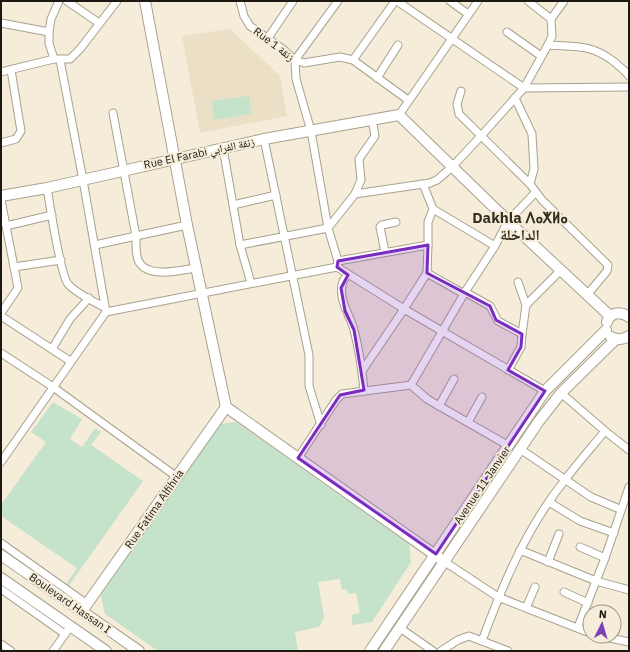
<svg xmlns="http://www.w3.org/2000/svg" width="630" height="652" font-family="'IBM Plex Sans','Noto Naskh Arabic','Noto Sans Tifinagh',sans-serif">
<style>
.built{fill:#ebdfc5}
.green{fill:#c5e2ca}
.lines{fill:none;stroke-linecap:round;stroke-linejoin:round}
.street-casing{stroke:#a9a18f;stroke-width:9}
.secondary-casing{stroke:#a9a18f;stroke-width:12}
.street{stroke:#fff;stroke-width:7}
.secondary{stroke:#fff;stroke-width:10}
.marked{fill:#7b2cbf;fill-opacity:0.2;stroke:#7b2cbf;stroke-width:3;stroke-linejoin:round}
.labels{text-anchor:middle;dominant-baseline:central;stroke-width:4;stroke-linejoin:round;paint-order:stroke}
.street-label{font-size:11px;fill:#1c1913;stroke:#f5ecd9}
.district-label{font-size:15px;font-weight:bold;fill:#352e1f;stroke:#f5ecd9}
</style>
<rect width="100%" height="100%" fill="#f5ecd9"/>
<path class="built" d="M 230,29 L 280,76 L 287,116 L 200,133 L 182,36 Z"/>
<g class="green">
<path d="M 249,96 L 252,114 L 214,120 L 212,101 Z"/>
<path d="M 53,402 L 82,419 L 70,439 L 82,447 L 95,428 L 101,432 L 91,445 L 143,481 L 68,587 L 65,586 L 77,568 L 1,516 L 1,505 L 46,442 L 31,432 Z"/>
<path d="M 236,422 L 409,544 L 411,562 L 372,622 L 352,625 L 352,615 L 360,613 L 356,593 L 348,594 L 347,589 L 342,590 L 340,579 L 318,582 L 324,617 L 319,627 L 295,632 L 298,651 L 158,651 L 105,614 L 101,595 L 220,424 Z"/>
</g>
<g class="lines">
<g class="street-casing">
<g id="street">
<path d="M 67,1 L 99,23"/>
<path d="M 240,1 L 244,16 L 250,26 L 284,50 L 295,60 L 304,63 L 340,57 L 353,60 L 408,100"/>
<path d="M 338,1 L 295,60 L 296,79 L 311,131 L 328,228 L 338,261 L 337,267 L 404,309 L 545,391"/>
<path d="M 397,1 L 524,88 L 629,87"/>
<path d="M 450,1 L 468,14"/>
<path d="M 528,1 L 551,19"/>
<path d="M 1,23 L 49,32 L 49,43 L 54,59"/>
<path d="M 49,32 L 51,19 L 59,1"/>
<path d="M 507,32 L 541,56"/>
<path d="M 268,38 L 293,1"/>
<path d="M 548,45 C 576,47 590,44 613,61 C 619,66 625,70 629,76"/>
<path d="M 353,60 L 395,1"/>
<path d="M 1,72 L 54,59 L 70,59 L 80,49 L 117,1"/>
<path d="M 377,78 L 398,45"/>
<path d="M 461,91 L 457,104 L 459,114 L 530,184 L 542,200 L 608,265 L 607,271 L 587,295"/>
<path d="M 515,98 L 532,134 L 534,169 L 530,184"/>
<path d="M 399,115 L 478,1"/>
<path d="M 264,139 L 309,355 L 309,386 L 321,425"/>
<path d="M 1,143 L 16,139 L 21,131 L 11,70"/>
<path d="M 223,148 L 240,245 L 251,283"/>
<path d="M 423,184 L 433,209 L 495,246"/>
<path d="M 47,188 C 50,205 60,274 68,284 C 77,294 93,301 104,307"/>
<path d="M 355,194 L 430,183 L 437,180 L 452,167 L 481,136 L 524,88 L 549,43 L 552,36 L 551,19 L 564,1"/>
<path d="M 1,200 L 14,267"/>
<path d="M 233,205 L 276,195"/>
<path d="M 187,225 L 136,236 C 136,244 135,255 139,262 C 149,279 181,270 196,268"/>
<path d="M 6,226 L 52,215"/>
<path d="M 95,245 L 136,236 L 113,113"/>
<path d="M 240,245 L 328,228 L 355,194 L 361,180 L 359,159 L 375,136 L 372,119"/>
<path d="M 428,245 L 427,273 L 464,294"/>
<path d="M 385,252 L 380,227 L 382,225 L 396,222"/>
<path d="M 338,261 L 428,245 L 428,222 L 433,209"/>
<path d="M 348,275 C 345,278 342,282 342,285 C 339,301 350,315 354,330 C 359,349 362,370 364,390"/>
<path d="M 518,282 L 526,305 L 522,334"/>
<path d="M 465,292 L 490,306 L 498,321 L 522,334 L 521,347 L 508,370"/>
<path d="M 526,305 L 561,270"/>
<path d="M 106,312 L 337,267"/>
<path d="M 1,313 L 18,288 L 14,267 L 61,260"/>
<path d="M 1,316 L 70,361"/>
<path d="M 52,349 L 70,319 L 89,298"/>
<path d="M 1,353 L 53,387 L 177,477"/>
<path d="M 362,371 L 404,309 L 427,273"/>
<path d="M 411,385 L 465,292 L 495,246 L 508,221 L 535,193"/>
<path d="M 561,393 L 605,431 L 629,450"/>
<path d="M 439,406 L 454,379"/>
<path d="M 468,422 L 482,397"/>
<path d="M 520,449 L 591,497 L 617,508"/>
<path d="M 298,458 L 336,400 L 342,394 L 411,385 L 427,399 L 509,446"/>
<path d="M 1,462 L 106,312 L 83,180 L 60,60"/>
<path d="M 549,502 L 580,521 L 614,533"/>
<path d="M 1,543 L 87,604"/>
<path d="M 580,547 L 605,558"/>
<path d="M 520,550 L 596,581 L 629,590"/>
<path d="M 445,562 L 498,597 L 590,633"/>
<path d="M 548,562 L 559,534"/>
<path d="M 1,589 L 65,634"/>
<path d="M 564,592 L 588,603"/>
<path d="M 526,608 L 535,587"/>
<path d="M 578,627 L 605,558 L 629,487"/>
<path d="M 400,628 L 433,651"/>
<path d="M 600,636 L 629,642"/>
<path d="M 482,641 C 503,584 526,529 564,481 C 577,464 591,448 605,431"/>
<path d="M 1,644 L 11,651"/>
<path d="M 53,651 L 68,630"/>
<path d="M 441,651 L 458,640 L 469,636 L 508,651"/>
</g>
</g>
<g class="secondary-casing">
<g id="secondary">
<path d="M 145,1 L 187,225 L 226,407 L 445,562"/>
<path d="M 1,196 L 47,188 L 264,139 L 399,115 L 508,221 L 610,316"/>
<path d="M 607,322 C 610,312 621,311 629,317"/>
<path d="M 611,337 C 618,340 622,340 629,336"/>
<path d="M 1,555 L 139,651"/>
<path d="M 1,578 L 106,651"/>
<path d="M 82,611 L 226,407"/>
<path d="M 370,651 L 545,391 L 606,330"/>
<path d="M 384,651 L 539,421 L 561,393 L 616,339"/>
</g>
</g>
<use href="#street" class="street"/>
<use href="#secondary" class="secondary"/>
</g>
<path class="marked" d="M 428,245 L 427,273 L 490,306 L 496,320 L 522,334 L 521,347 L 508,370 L 545,391 L 436,554 L 298,458 L 340,395 L 364,390 L 354,330 L 345,311 L 341,288 L 348,275 L 337,267 L 338,261 Z"/>
<g class="labels">
<g class="street-label">
<text transform="translate(274 44) rotate(37)">Rue 1 زنقة</text>
<text transform="translate(199 153) rotate(-12)">Rue El Farabi زنقة الفرابي</text>
<text transform="translate(482 485) rotate(-56)">Avenue 11 Janvier</text>
<text transform="translate(154 509) rotate(-55)">Rue Fatima Alfihria</text>
<text transform="translate(70 603) rotate(35)">Boulevard Hassan I</text>
</g>
<g class="district-label">
<text x="520" y="217">Dakhla ⴷⴰⵅⵍⴰ<tspan x="520" dy="17">الداخلة</tspan></text>
</g>
</g>
<rect width="630" height="652" fill="none" stroke="#1c1913" stroke-width="4"/>
<g transform="translate(602 624) rotate(5)"><circle r="19" fill="#f5ecd9" stroke="#9e988a"/>
<path d="M0-3L7 15L0 10L-7 15Z" fill="#7941b8"/>
<text y="-6" font-size="11" font-weight="bold" text-anchor="middle" fill="#1c1913">N</text>
</g>
</svg>
